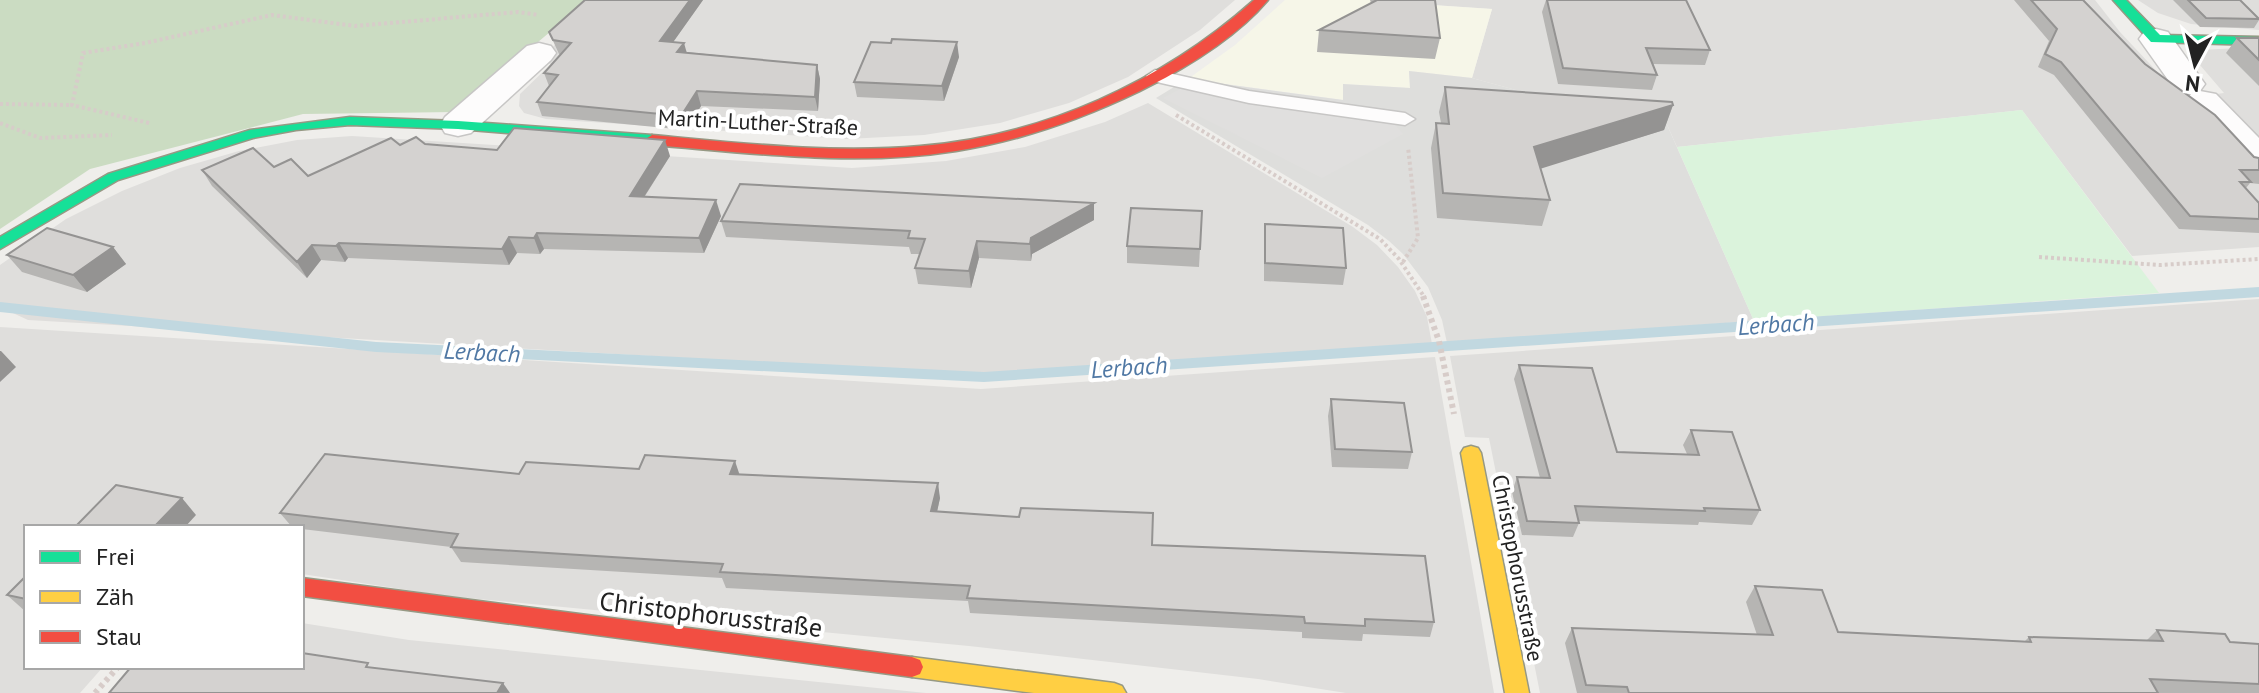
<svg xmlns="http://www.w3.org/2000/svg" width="2259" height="693" font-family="'PT Sans',sans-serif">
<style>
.residential{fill:#dfdedc}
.education{fill:#f6f6e8}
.religious{fill:#dededc}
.forest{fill:#cbdcc2}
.park{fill:#dbf3dc}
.parking{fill:#e0dfde}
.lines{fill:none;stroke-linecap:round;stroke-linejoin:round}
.stream{fill:#c1d8e0;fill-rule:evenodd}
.lane-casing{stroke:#c7c6c5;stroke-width:3}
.street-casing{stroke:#c7c6c5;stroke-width:3}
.fast-casing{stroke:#969984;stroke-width:3}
.slow-casing{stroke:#969984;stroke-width:3}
.jam-casing{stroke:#969984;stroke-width:3}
.path-far1{stroke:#d7ccc9;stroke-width:4;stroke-dasharray:3 3;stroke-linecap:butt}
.path{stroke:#d7ccc9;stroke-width:6;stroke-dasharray:4 4;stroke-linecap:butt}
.lane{fill:#fdfcfc;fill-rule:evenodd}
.street{fill:#fdfcfc;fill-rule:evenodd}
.fast{fill:#16e098;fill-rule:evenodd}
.slow{fill:#ffcf43;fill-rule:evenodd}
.jam{fill:#f24e42;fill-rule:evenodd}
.wall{fill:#b6b5b3}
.shaded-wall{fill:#949392}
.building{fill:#d4d2d0;stroke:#949392;stroke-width:2}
.labels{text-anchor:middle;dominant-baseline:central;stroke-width:8;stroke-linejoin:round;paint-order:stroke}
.street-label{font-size:22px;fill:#222;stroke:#fff}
.water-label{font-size:24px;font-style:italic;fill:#5078a4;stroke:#fff}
.near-street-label{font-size:26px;fill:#222;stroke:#fff}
</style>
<rect width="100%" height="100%" fill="#efeeeb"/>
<g class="residential">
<path d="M 605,0 L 1235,0 L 1200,30 L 1128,77 L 1069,103 L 1000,123 L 924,135 L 847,139 L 546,119 L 524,113 L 519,106 L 520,94 L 551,64 L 537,61 Z"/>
<path d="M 1431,0 L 2095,0 L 2120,32 L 2177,93 L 2185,92 L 2259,172 L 2259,247 L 2132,256 L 2022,110 L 1677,147 L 1656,100 L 1527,93 L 1472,78 L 1492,9 L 1432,5 Z"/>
<path d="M 2138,0 L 2259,0 L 2259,30 L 2191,24 L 2158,13 Z"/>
<path d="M 2259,47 L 2259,139 L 2216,94 L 2224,93 L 2194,58 L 2200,50 Z"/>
<path d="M 1148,103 L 1353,227 L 1377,245 L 1398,267 L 1415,291 L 1427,317 L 1432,344 L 982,375 L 28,320 L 0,307 L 0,265 L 66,219 L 122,191 L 180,168 L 239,151 L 297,140 L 352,136 L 852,168 L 946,161 L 1025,147 L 1105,122 Z"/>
<path d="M 2259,299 L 2259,693 L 1540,693 L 1489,438 L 1465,437 L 1450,356 Z"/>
<path d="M 0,327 L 981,389 L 1435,357 L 1494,693 L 1346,693 L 1258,679 L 969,646 L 447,596 L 302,574 L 302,527 L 26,527 L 26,667 L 103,667 L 80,693 L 0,693 Z"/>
<path d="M 302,623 L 409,640 L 926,693 L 108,693 L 131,667 L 302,667 Z"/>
</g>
<path class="education" d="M 1285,0 L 1431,0 L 1432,5 L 1492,9 L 1472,78 L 1409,71 L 1410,88 L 1344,84 L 1344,100 L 1188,79 L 1235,45 Z"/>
<path class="religious" d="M 1409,71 L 1472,78 L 1527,93 L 1656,100 L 1754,321 L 1447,343 L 1442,320 L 1428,287 L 1403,254 L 1389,241 L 1368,225 L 1156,98 L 1187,79 L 1343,100 L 1343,84 L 1410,88 Z"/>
<path class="forest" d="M 0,0 L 588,0 L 455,112 L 303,114 L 90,169 L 0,229 Z"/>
<path class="park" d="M 2022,110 L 2159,293 L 1754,321 L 1677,147 Z"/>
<path class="parking" d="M 1190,84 L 1384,112 L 1403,134 L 1322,178 L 1163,98 Z"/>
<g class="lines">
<path class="stream" d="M 2259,287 L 2259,297 L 984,382 L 376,352 L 0,312 L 0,302 L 376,342 L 984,372 Z"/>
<g class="lane-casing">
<path id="lane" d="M 1155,70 L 1249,91 L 1405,113 L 1415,119 L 1405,125 L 1249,103 L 1148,80 L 1146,76 Z"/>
</g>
<g class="street-casing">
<g id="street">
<path d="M 2156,29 L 2168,32 L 2200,77 L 2205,84 L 2200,91 L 2216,94 L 2259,138 L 2259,171 L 2246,168 L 2192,108 L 2186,101 L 2191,94 L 2176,91 L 2139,39 L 2144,32 Z"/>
<path d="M 539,43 L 551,46 L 556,53 L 551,60 L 471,133 L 458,136 L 445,133 L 440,125 L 445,117 L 527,46 Z"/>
</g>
</g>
<g class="fast-casing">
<g id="fast">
<path d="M 2113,0 L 2126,0 L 2160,35 L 2259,37 L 2259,45 L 2151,42 Z"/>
<path d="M 350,117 L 458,121 L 652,135 L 660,140 L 652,145 L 458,129 L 350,125 L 296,130 L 253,138 L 118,180 L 0,249 L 0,237 L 108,174 L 250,130 Z"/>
</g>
</g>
<g class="slow-casing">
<g id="slow">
<path d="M 1471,446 L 1478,448 L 1481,453 L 1529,693 L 1505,693 L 1461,453 L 1464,448 Z"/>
<path d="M 912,657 L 1114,683 L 1122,686 L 1126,693 L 1034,693 L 912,677 L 904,674 L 901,667 L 904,660 Z"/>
</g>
</g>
<g class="jam-casing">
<g id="jam">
<path d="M 1254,0 L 1268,0 C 1235,39 1186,68 1140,91 C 1082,119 1020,141 956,151 C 856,167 752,153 652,145 L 644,140 L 652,135 C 740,143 831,154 920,146 C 1043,136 1162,82 1254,0 Z"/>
<path d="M 302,578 L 912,657 L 920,660 L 923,667 L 920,674 L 912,677 L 302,596 Z"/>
</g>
</g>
<g class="path-far1">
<path d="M 0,104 L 72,105"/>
<path d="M 1176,115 L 1380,239 L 1399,259 L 1425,298"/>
<path d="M 0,123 L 40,138 L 112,135"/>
<path d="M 149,123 L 72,105 L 83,53 L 145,43 L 272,15 L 355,26 L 518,12 L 539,15"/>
<path d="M 2039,257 L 2160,265 L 2259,259"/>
<path d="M 1403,262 L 1418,238 L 1408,147"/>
</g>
<g class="path">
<path d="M 1423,296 L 1439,341 L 1454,414"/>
<path d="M 95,693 L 118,667"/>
</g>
<use href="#lane" class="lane"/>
<use href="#street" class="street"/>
<use href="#fast" class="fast"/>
<use href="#slow" class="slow"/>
<use href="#jam" class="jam"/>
</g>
<g class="wall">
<path d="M 585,0 L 703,0 L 673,42 L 686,52 L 817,65 L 820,79 L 818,111 L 701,106 L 686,130 L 542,116 L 537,102 L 549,86 L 544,73 L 561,55 L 559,54 L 549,32 Z"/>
<path d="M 1370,0 L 1435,0 L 1440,38 L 1435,59 L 1317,52 L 1319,30 L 1371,3 Z"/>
<path d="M 1546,0 L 1686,0 L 1710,50 L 1705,65 L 1653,64 L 1657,75 L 1652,90 L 1558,84 L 1542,12 Z"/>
<path d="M 2014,0 L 2083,0 L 2145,64 L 2254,157 L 2259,158 L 2259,184 L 2250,183 L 2246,188 L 2259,203 L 2259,233 L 2179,229 L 2054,75 L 2038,67 L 2049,41 Z"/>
<path d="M 2173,0 L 2240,0 L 2259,18 L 2259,20 L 2254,28 L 2200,27 Z"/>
<path d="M 2237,38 L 2259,38 L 2259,86 L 2226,53 Z"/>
<path d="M 891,43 L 959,57 L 944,101 L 857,97 L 854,82 Z"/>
<path d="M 1445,87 L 1673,105 L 1664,130 L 1540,168 L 1550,200 L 1542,226 L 1437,218 L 1431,148 L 1436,123 L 1441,123 L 1439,112 Z"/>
<path d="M 425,144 L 497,150 L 670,156 L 645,196 L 721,216 L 704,253 L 544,249 L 540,254 L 517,253 L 509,265 L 348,258 L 345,262 L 321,260 L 307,278 L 212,186 L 202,170 L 274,167 L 308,176 L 400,145 Z"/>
<path d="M 1202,211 L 1199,267 L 1127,263 L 1127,246 Z"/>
<path d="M 1094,220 L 1032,254 L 1031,261 L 979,258 L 971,288 L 918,284 L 915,268 L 920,254 L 911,254 L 909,247 L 726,237 L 721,221 Z"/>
<path d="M 1265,224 L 1346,268 L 1343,285 L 1264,281 L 1264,241 Z"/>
<path d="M 113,247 L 126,264 L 87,292 L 22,272 L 7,255 Z"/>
<path d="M 1519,365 L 1617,452 L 1687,454 L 1683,445 L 1691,430 L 1760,510 L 1752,525 L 1699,522 L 1698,525 L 1578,521 L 1579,523 L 1573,537 L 1522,535 L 1512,492 L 1517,477 L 1540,478 L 1514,379 Z"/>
<path d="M 1331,399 L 1412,452 L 1408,469 L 1332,467 L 1328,416 Z"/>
<path d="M 519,474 L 739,474 L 940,498 L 937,511 L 1152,545 L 1434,622 L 1430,637 L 1363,634 L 1362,641 L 1302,638 L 1302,632 L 970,613 L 968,601 L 726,588 L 722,578 L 461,562 L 451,547 L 302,529 L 302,527 L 292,527 L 280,513 Z"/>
<path d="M 26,576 L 26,612 L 7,595 Z"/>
<path d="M 1755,586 L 1838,632 L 2025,641 L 2029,637 L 2146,641 L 2157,630 L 2230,642 L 2259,644 L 2259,693 L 1577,693 L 1565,643 L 1572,628 L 1757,635 L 1746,602 Z"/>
</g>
<g class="shaded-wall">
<path d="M 690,0 L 703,0 L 664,55 L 660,41 Z"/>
<path d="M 957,42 L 959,57 L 944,101 L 942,86 Z"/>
<path d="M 684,43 L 688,57 L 677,52 Z"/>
<path d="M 817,65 L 820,79 L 818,111 L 815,97 Z"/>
<path d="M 697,91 L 701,106 L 686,130 L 681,116 Z"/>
<path d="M 1673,105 L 1664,130 L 1527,173 L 1534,147 Z"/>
<path d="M 665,140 L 670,156 L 635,211 L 630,196 Z"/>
<path d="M 716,200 L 721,216 L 704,253 L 699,238 Z"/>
<path d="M 1094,203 L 1094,220 L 1032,254 L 1031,261 L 1030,244 L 1031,238 Z"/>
<path d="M 537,233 L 544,249 L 540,254 L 534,238 Z"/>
<path d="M 509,237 L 517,253 L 509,265 L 502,249 Z"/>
<path d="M 977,241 L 979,258 L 971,288 L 969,271 Z"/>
<path d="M 339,243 L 348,258 L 345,262 L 336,246 Z"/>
<path d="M 312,245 L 321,260 L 307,278 L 297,262 Z"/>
<path d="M 113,247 L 126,264 L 87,292 L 73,275 Z"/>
<path d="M 0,351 L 1,351 L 16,367 L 0,382 Z"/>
<path d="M 735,461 L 740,476 L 730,474 Z"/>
<path d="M 938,483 L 940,498 L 934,526 L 931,511 Z"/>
<path d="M 182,498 L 196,515 L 185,527 L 154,527 Z"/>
<path d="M 503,683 L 510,693 L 497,693 Z"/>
</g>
<g class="building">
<path d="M 585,0 L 690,0 L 660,41 L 684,43 L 677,52 L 817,65 L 815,97 L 697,91 L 681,116 L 537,102 L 558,75 L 544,73 L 571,43 L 553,40 L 549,32 Z"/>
<path d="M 1377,0 L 1435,0 L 1440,38 L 1319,30 Z"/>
<path d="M 1547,0 L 1686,0 L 1710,50 L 1646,48 L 1657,75 L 1563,68 Z"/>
<path d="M 2031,0 L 2083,0 L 2145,64 L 2215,115 L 2254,157 L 2259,158 L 2259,170 L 2240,170 L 2251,182 L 2240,182 L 2259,203 L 2259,219 L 2190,216 L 2061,62 L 2045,54 L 2057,29 Z"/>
<path d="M 2188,0 L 2240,0 L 2259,19 L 2206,18 Z"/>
<path d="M 2237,38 L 2259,38 L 2259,60 Z"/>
<path d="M 892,39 L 957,42 L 942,86 L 854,82 L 871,42 L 891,43 Z"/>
<path d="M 1445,87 L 1672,102 L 1673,105 L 1534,147 L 1550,200 L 1443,193 L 1436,123 L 1449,124 Z"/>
<path d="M 514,128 L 665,140 L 630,196 L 716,200 L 699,238 L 537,233 L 534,238 L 509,237 L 502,249 L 339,243 L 336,246 L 312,245 L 297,262 L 202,170 L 253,148 L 274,167 L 291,159 L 308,176 L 391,138 L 400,145 L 416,137 L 425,144 L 497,150 Z"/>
<path d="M 740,184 L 1094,203 L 1031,238 L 1030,244 L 977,241 L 969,271 L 915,268 L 925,239 L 908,238 L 910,231 L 721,221 Z"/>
<path d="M 1131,208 L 1202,211 L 1200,249 L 1127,246 Z"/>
<path d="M 1265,224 L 1343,228 L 1346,268 L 1265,263 Z"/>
<path d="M 47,228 L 113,247 L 73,275 L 7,255 Z"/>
<path d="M 1519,365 L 1592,368 L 1617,452 L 1699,455 L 1691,430 L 1732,432 L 1760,510 L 1704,508 L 1705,511 L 1575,506 L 1579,523 L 1527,521 L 1517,477 L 1550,478 Z"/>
<path d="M 1331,399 L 1404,403 L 1412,452 L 1335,449 Z"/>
<path d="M 325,454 L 519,474 L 526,462 L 639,469 L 645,455 L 735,461 L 730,474 L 938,483 L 931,511 L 1019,517 L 1021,508 L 1153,513 L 1152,545 L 1425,556 L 1434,622 L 1365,619 L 1365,626 L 1305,623 L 1304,617 L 967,598 L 970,586 L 720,572 L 723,564 L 451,547 L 458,534 L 280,513 Z"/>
<path d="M 116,485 L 182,498 L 154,527 L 75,527 Z"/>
<path d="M 26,576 L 26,599 L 7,595 Z"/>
<path d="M 1755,586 L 1822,590 L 1838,632 L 2031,642 L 2029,637 L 2163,641 L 2157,630 L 2225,634 L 2230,642 L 2259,644 L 2259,684 L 2150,679 L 2158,693 L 1629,693 L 1627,687 L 1586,685 L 1572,628 L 1773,635 Z"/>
<path d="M 302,653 L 368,663 L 366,667 L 503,683 L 497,693 L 109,693 L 131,667 L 302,667 Z"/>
</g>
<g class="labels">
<g class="street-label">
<text transform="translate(758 122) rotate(3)">Martin-Luther-Straße</text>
<text transform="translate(1518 568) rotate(79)">Christophorusstraße</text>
</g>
<g class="water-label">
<text transform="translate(1776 324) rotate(-4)">Lerbach</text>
<text transform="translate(482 352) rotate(3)">Lerbach</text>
<text transform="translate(1129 367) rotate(-4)">Lerbach</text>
</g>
<g class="near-street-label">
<text transform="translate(711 614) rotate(7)">Christophorusstraße</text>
</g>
</g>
<rect x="24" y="525" width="280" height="144" fill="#ffffff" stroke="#a7a7a7" stroke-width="2"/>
<rect x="40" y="551" width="40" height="12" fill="#16e098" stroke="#a7a7a7" stroke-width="2"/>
<text x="96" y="565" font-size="24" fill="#222222">Frei</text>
<rect x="40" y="591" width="40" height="12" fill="#ffcf43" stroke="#a7a7a7" stroke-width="2"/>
<text x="96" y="605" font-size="24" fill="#222222">Zäh</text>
<rect x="40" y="631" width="40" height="12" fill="#f24e42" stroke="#a7a7a7" stroke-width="2"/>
<text x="96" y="645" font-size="24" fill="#222222">Stau</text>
<g transform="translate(2195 64) rotate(187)" stroke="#ffffff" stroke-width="6" paint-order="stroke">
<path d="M0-6L14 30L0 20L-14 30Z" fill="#222222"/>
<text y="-12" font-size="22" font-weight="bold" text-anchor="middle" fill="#222222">N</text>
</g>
</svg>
